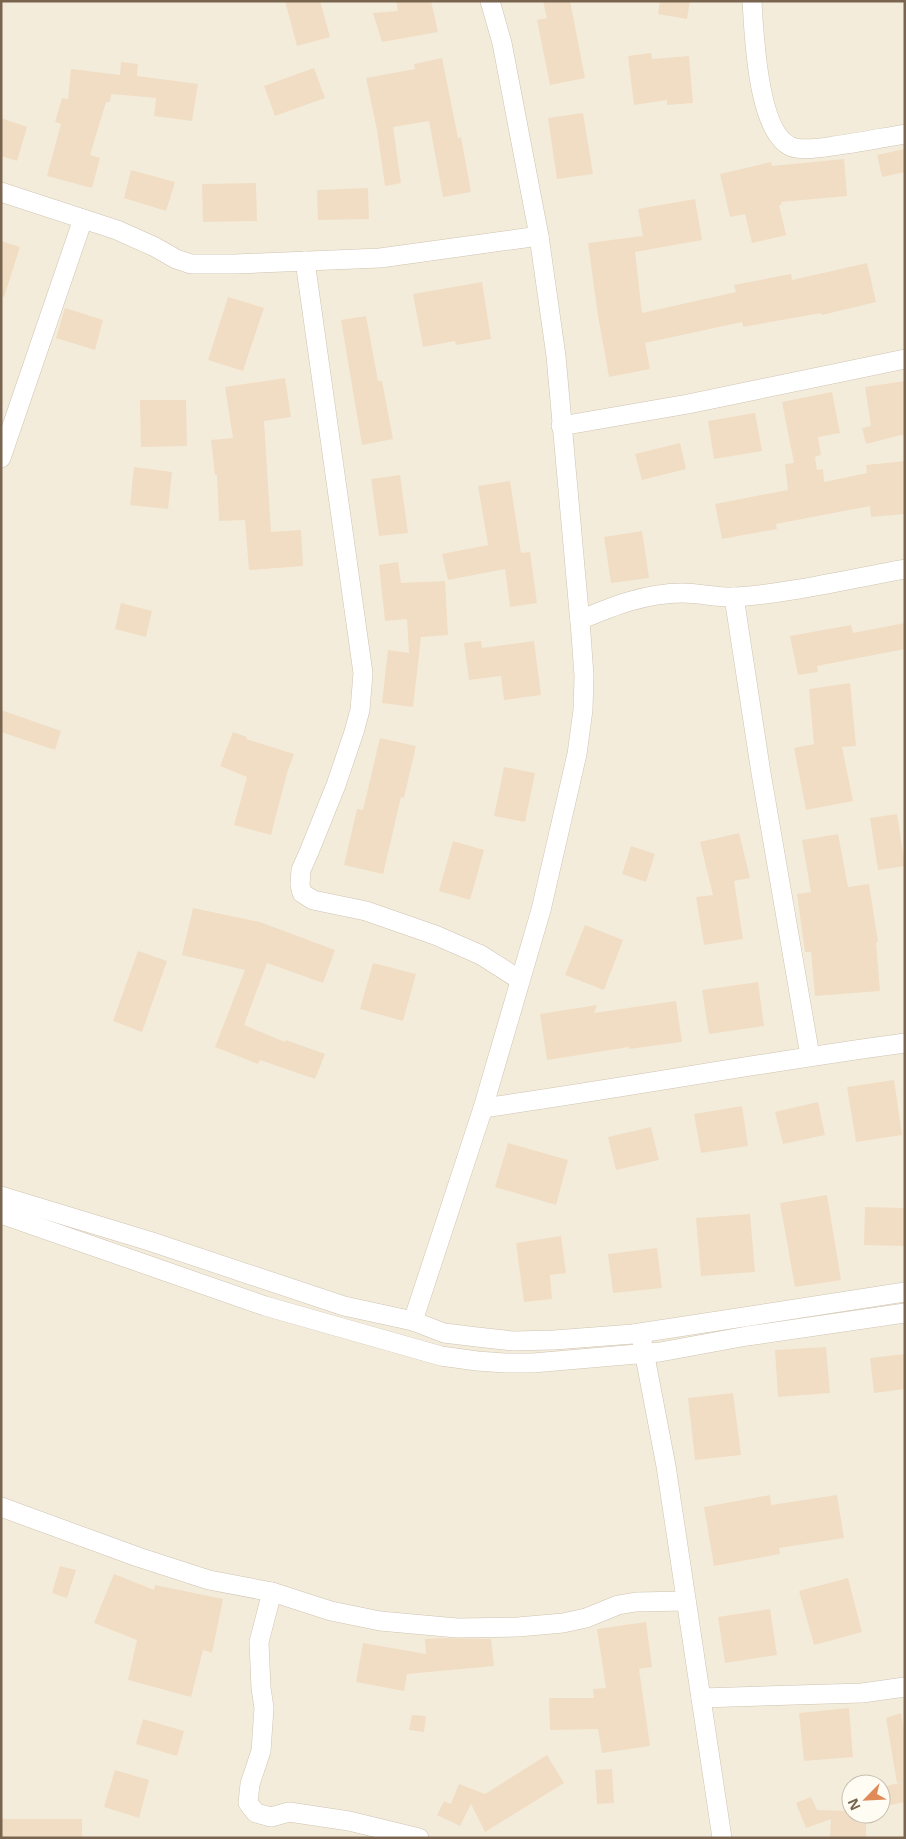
<svg xmlns="http://www.w3.org/2000/svg" width="906" height="1839" font-family="'Open Sans',sans-serif">
<style>
.residential{fill:#f4ecdb;fill-rule:evenodd}
.building{fill:#f1ddc4}
.lines{fill:none;stroke-linecap:round;stroke-linejoin:round}
.street-casing{stroke:#cfc3b1;stroke-width:20}
.street{stroke:#fff;stroke-width:19}
</style>
<rect width="100%" height="100%" fill="#fcf8ec"/>
<path class="residential" d="M 1,1 L 905,1 L 905,1838 L 1,1838 ZM 851,1784 L 881,1784 L 881,1814 L 851,1814 Z"/>
<g class="building">
<path d="M 285,1 L 320,1 L 330,37 L 297,46 Z"/>
<path d="M 396,1 L 431,1 L 438,32 L 382,42 L 373,13 L 398,11 Z"/>
<path d="M 543,1 L 570,1 L 585,78 L 550,85 L 537,20 L 547,18 Z"/>
<path d="M 660,1 L 690,1 L 687,19 L 658,14 Z"/>
<path d="M 651,53 L 652,59 L 689,56 L 693,103 L 667,105 L 667,100 L 634,105 L 628,56 Z"/>
<path d="M 442,58 L 458,138 L 461,137 L 471,192 L 443,197 L 429,121 L 393,127 L 401,183 L 385,186 L 377,130 L 366,78 L 415,69 L 414,64 Z"/>
<path d="M 121,62 L 138,64 L 137,76 L 198,84 L 192,121 L 154,116 L 156,98 L 111,94 L 110,102 L 106,102 L 90,155 L 100,158 L 92,188 L 47,176 L 61,124 L 55,122 L 62,98 L 68,99 L 71,69 L 120,75 Z"/>
<path d="M 314,68 L 325,98 L 275,116 L 264,86 Z"/>
<path d="M 583,113 L 593,174 L 557,179 L 548,118 Z"/>
<path d="M 1,118 L 27,127 L 17,161 L 1,156 Z"/>
<path d="M 905,149 L 905,172 L 882,177 L 877,155 Z"/>
<path d="M 844,159 L 847,196 L 781,202 L 782,205 L 779,205 L 786,235 L 752,243 L 745,214 L 730,217 L 720,174 L 771,162 L 772,166 Z"/>
<path d="M 131,170 L 175,182 L 166,211 L 124,198 Z"/>
<path d="M 256,183 L 257,221 L 203,222 L 202,184 Z"/>
<path d="M 368,188 L 369,219 L 318,220 L 317,190 Z"/>
<path d="M 695,199 L 702,240 L 635,252 L 642,313 L 736,292 L 734,285 L 791,274 L 792,280 L 867,263 L 876,302 L 822,315 L 821,313 L 743,327 L 742,322 L 645,343 L 650,369 L 609,377 L 598,316 L 588,243 L 643,236 L 638,209 Z"/>
<path d="M 1,241 L 20,247 L 4,297 L 1,296 Z"/>
<path d="M 482,282 L 491,339 L 456,345 L 455,341 L 423,347 L 413,294 Z"/>
<path d="M 228,297 L 264,308 L 243,371 L 208,360 Z"/>
<path d="M 65,308 L 103,320 L 95,350 L 56,338 Z"/>
<path d="M 366,316 L 378,381 L 382,381 L 393,439 L 362,445 L 341,320 Z"/>
<path d="M 285,378 L 291,417 L 264,421 L 271,532 L 301,530 L 303,566 L 249,570 L 245,520 L 219,521 L 217,475 L 215,475 L 211,440 L 233,438 L 225,387 Z"/>
<path d="M 905,381 L 905,434 L 866,444 L 862,428 L 871,426 L 865,387 Z"/>
<path d="M 832,392 L 840,433 L 818,437 L 821,455 L 815,457 L 817,470 L 823,469 L 824,482 L 867,473 L 866,465 L 905,461 L 905,514 L 871,517 L 870,506 L 776,524 L 777,529 L 722,539 L 715,504 L 788,490 L 785,464 L 794,463 L 782,402 Z"/>
<path d="M 140,400 L 186,400 L 187,446 L 141,447 Z"/>
<path d="M 755,413 L 762,451 L 714,459 L 708,421 Z"/>
<path d="M 680,443 L 686,469 L 642,480 L 635,454 Z"/>
<path d="M 134,467 L 172,472 L 168,509 L 130,505 Z"/>
<path d="M 400,475 L 408,533 L 379,536 L 371,479 Z"/>
<path d="M 510,481 L 521,553 L 530,552 L 537,603 L 510,607 L 505,569 L 448,580 L 442,554 L 488,545 L 478,486 Z"/>
<path d="M 642,531 L 649,578 L 611,583 L 604,537 Z"/>
<path d="M 398,562 L 401,583 L 445,581 L 448,635 L 421,637 L 413,707 L 382,703 L 388,650 L 409,653 L 407,619 L 385,621 L 379,565 Z"/>
<path d="M 121,603 L 152,611 L 146,637 L 115,629 Z"/>
<path d="M 905,623 L 905,649 L 817,666 L 818,672 L 798,675 L 790,636 L 851,625 L 853,633 Z"/>
<path d="M 481,641 L 482,648 L 534,641 L 541,695 L 504,700 L 501,676 L 469,680 L 464,643 Z"/>
<path d="M 850,683 L 856,746 L 842,747 L 853,801 L 806,810 L 794,748 L 814,744 L 809,689 Z"/>
<path d="M 1,710 L 61,731 L 55,750 L 1,732 Z"/>
<path d="M 233,732 L 247,737 L 246,739 L 294,754 L 287,773 L 271,835 L 234,825 L 247,777 L 220,766 Z"/>
<path d="M 380,738 L 416,746 L 404,798 L 401,797 L 383,874 L 344,865 L 357,809 L 363,810 Z"/>
<path d="M 504,767 L 535,773 L 525,822 L 494,816 Z"/>
<path d="M 897,814 L 905,866 L 878,870 L 870,818 Z"/>
<path d="M 739,833 L 750,878 L 734,881 L 743,939 L 704,945 L 696,897 L 713,895 L 700,842 Z"/>
<path d="M 838,834 L 848,887 L 869,884 L 878,942 L 876,942 L 880,991 L 815,996 L 811,952 L 805,952 L 797,894 L 811,892 L 802,840 Z"/>
<path d="M 453,841 L 484,850 L 470,900 L 439,891 Z"/>
<path d="M 631,846 L 655,854 L 646,882 L 622,874 Z"/>
<path d="M 193,908 L 260,922 L 335,950 L 323,983 L 267,963 L 244,1025 L 285,1042 L 286,1040 L 325,1054 L 315,1079 L 260,1060 L 258,1064 L 215,1047 L 245,970 L 182,955 Z"/>
<path d="M 585,925 L 623,940 L 604,990 L 565,975 Z"/>
<path d="M 138,951 L 167,961 L 142,1032 L 113,1021 Z"/>
<path d="M 373,963 L 416,974 L 403,1021 L 360,1009 Z"/>
<path d="M 758,982 L 764,1026 L 709,1034 L 702,990 Z"/>
<path d="M 676,1001 L 682,1042 L 629,1049 L 629,1047 L 547,1060 L 540,1014 L 597,1005 L 594,1013 Z"/>
<path d="M 894,1080 L 902,1135 L 856,1142 L 847,1087 Z"/>
<path d="M 818,1102 L 825,1135 L 783,1144 L 775,1112 Z"/>
<path d="M 742,1106 L 748,1146 L 701,1153 L 694,1114 Z"/>
<path d="M 651,1127 L 659,1160 L 616,1170 L 608,1137 Z"/>
<path d="M 508,1143 L 568,1160 L 556,1205 L 495,1187 Z"/>
<path d="M 827,1195 L 841,1280 L 795,1287 L 780,1203 Z"/>
<path d="M 865,1207 L 905,1208 L 905,1246 L 864,1245 Z"/>
<path d="M 750,1214 L 755,1272 L 701,1276 L 696,1218 Z"/>
<path d="M 561,1236 L 566,1273 L 550,1275 L 552,1299 L 524,1302 L 516,1243 Z"/>
<path d="M 657,1248 L 662,1288 L 613,1293 L 608,1254 Z"/>
<path d="M 826,1347 L 830,1393 L 778,1397 L 775,1350 Z"/>
<path d="M 905,1354 L 905,1389 L 874,1393 L 870,1358 Z"/>
<path d="M 733,1393 L 741,1455 L 695,1460 L 688,1398 Z"/>
<path d="M 770,1495 L 771,1505 L 837,1495 L 844,1538 L 779,1548 L 780,1554 L 714,1566 L 704,1507 Z"/>
<path d="M 60,1566 L 76,1570 L 67,1598 L 52,1593 Z"/>
<path d="M 114,1574 L 154,1590 L 155,1585 L 223,1599 L 212,1653 L 203,1650 L 191,1697 L 128,1680 L 137,1640 L 94,1623 Z"/>
<path d="M 848,1578 L 862,1632 L 814,1645 L 799,1591 Z"/>
<path d="M 770,1609 L 777,1655 L 725,1663 L 718,1617 Z"/>
<path d="M 646,1622 L 652,1667 L 639,1669 L 650,1746 L 602,1753 L 598,1729 L 550,1730 L 549,1698 L 594,1698 L 593,1689 L 606,1688 L 597,1629 Z"/>
<path d="M 441,1638 L 491,1639 L 494,1666 L 407,1674 L 404,1691 L 356,1682 L 363,1643 L 426,1654 L 425,1639 Z"/>
<path d="M 849,1708 L 853,1757 L 804,1761 L 799,1713 Z"/>
<path d="M 901,1713 L 905,1739 L 905,1782 L 897,1783 L 886,1718 Z"/>
<path d="M 412,1715 L 426,1716 L 424,1732 L 409,1730 Z"/>
<path d="M 143,1719 L 184,1731 L 177,1756 L 136,1744 Z"/>
<path d="M 547,1755 L 564,1783 L 485,1832 L 471,1804 L 460,1826 L 437,1815 L 444,1801 L 451,1804 L 459,1784 L 485,1794 Z"/>
<path d="M 612,1769 L 614,1803 L 597,1804 L 595,1770 Z"/>
<path d="M 115,1770 L 149,1780 L 139,1818 L 104,1807 Z"/>
<path d="M 905,1782 L 905,1802 L 881,1807 L 881,1787 Z"/>
<path d="M 811,1797 L 817,1810 L 851,1811 L 851,1814 L 866,1814 L 866,1838 L 830,1838 L 831,1819 L 806,1828 L 796,1803 Z"/>
<rect x="1" y="1819" width="81" height="19"/>
</g>
<g class="lines">
<g class="street-casing">
<g id="street">
<path d="M 752,1 C 754,32 757,141 796,148 C 808,150 821,148 833,146 C 857,143 881,138 905,134"/>
<path d="M 1,192 L 117,230 L 155,247 L 176,259 L 191,264 L 235,264 L 380,258 L 539,236"/>
<path d="M 305,261 L 363,673 L 360,710 L 354,732 L 336,785 L 309,852 L 301,870 L 300,885 L 302,893 L 313,900 L 366,911 L 435,935 L 481,955 L 520,980"/>
<path d="M 561,426 L 688,404 L 905,359"/>
<path d="M 1,458 L 83,219"/>
<path d="M 734,597 L 761,773 L 810,1056"/>
<path d="M 580,620 C 613,606 646,593 682,593 C 700,593 718,598 736,597 C 792,593 849,579 905,569"/>
<path d="M 483,1108 C 624,1088 764,1062 905,1043"/>
<path d="M 1,1196 L 149,1241 L 344,1306 L 413,1321 L 444,1333 L 477,1337 L 513,1341 L 554,1340 L 633,1334 L 905,1292"/>
<path d="M 1,1214 L 265,1306 L 441,1356 L 477,1361 L 505,1363 L 533,1363 L 660,1352 L 747,1336 L 905,1313"/>
<path d="M 413,1321 L 483,1108 L 541,910 L 577,754 L 583,710 L 584,676 L 581,634 L 556,356 L 539,236 L 502,43 L 490,1"/>
<path d="M 642,1341 L 666,1466 L 722,1838"/>
<path d="M 1,1507 L 138,1557 L 209,1580 L 272,1592 L 331,1611 L 380,1621 L 457,1628 L 518,1627 L 563,1623 L 586,1618 L 618,1605 L 636,1602 L 686,1601"/>
<path d="M 272,1592 L 259,1642 L 261,1688 L 264,1708 L 261,1751 L 250,1784 L 248,1803 L 256,1813 L 271,1817 L 289,1812 L 349,1821 L 419,1838"/>
<path d="M 701,1698 L 862,1693 L 905,1687"/>
</g>
</g>
<use href="#street" class="street"/>
</g>
<rect width="906" height="1839" fill="none" stroke="#78644f" stroke-width="5"/>
<g transform="translate(866 1799) rotate(246)"><circle r="24" fill="#fefcf3" stroke="#c8bfb1"/>
<path d="M0-4L9 19L0 12L-9 19Z" fill="#e08b57"/>
<text y="-8" font-size="14" font-weight="bold" text-anchor="middle" fill="#78644f">N</text>
</g>
</svg>
